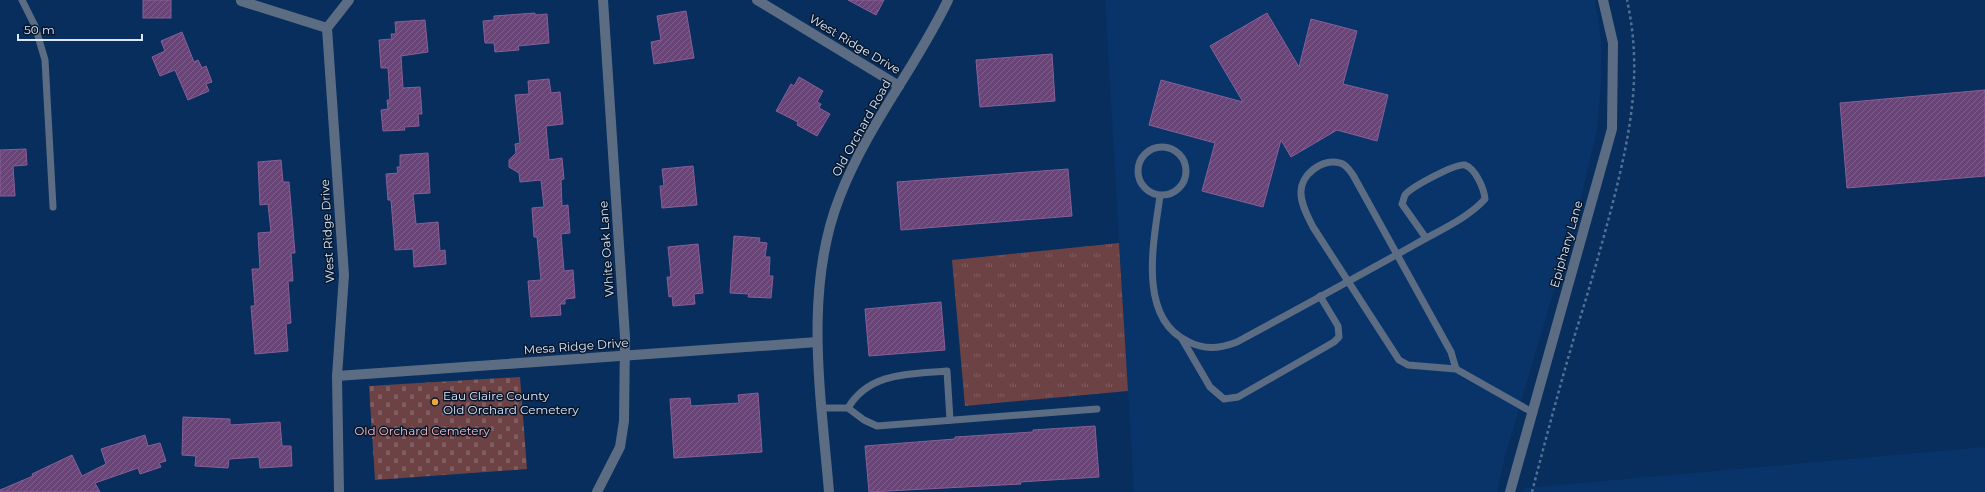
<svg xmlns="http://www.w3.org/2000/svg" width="1985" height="492" font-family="Montserrat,sans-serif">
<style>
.built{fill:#09346a}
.cemetery{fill:url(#cemetery-stones)}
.park{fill:url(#park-tufts)}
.building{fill:url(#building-hatch);stroke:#875f96}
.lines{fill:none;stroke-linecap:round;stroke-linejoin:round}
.path{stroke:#537095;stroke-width:2.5;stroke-dasharray:3 3;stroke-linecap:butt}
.lane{stroke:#5c6d83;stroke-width:7}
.street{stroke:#5c6d83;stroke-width:10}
.poi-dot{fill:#eba939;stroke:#08172c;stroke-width:1.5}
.labels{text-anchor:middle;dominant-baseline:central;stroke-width:3;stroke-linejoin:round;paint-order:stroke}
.street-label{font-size:12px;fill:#dbe8fa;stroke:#08172c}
.poi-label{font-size:12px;fill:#dbe8fa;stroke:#08172c;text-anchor:start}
.park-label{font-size:12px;fill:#fdbec0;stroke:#08172c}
</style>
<defs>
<pattern id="cemetery-stones" width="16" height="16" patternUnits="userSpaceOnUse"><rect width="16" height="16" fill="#6c4244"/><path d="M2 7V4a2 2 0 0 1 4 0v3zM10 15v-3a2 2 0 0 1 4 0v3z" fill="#805d60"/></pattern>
<pattern id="park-tufts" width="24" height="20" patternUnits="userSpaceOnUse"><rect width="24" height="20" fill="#6c4244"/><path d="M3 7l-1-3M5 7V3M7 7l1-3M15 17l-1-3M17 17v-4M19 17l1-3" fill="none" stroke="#805d60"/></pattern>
<pattern id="building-hatch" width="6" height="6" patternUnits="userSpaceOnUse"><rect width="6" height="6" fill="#694577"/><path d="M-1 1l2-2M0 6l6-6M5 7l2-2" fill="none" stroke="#7e608b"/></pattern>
</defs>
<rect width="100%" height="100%" fill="#082e5d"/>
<g class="built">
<path d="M 1105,0 L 1595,0 L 1601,40 L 1601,83 L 1597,130 L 1579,206 L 1505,456 L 1497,492 L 1134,492 Z"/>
<path d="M 1985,447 L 1985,492 L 1524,492 L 1525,488 Z"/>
</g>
<path class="cemetery" d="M 520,377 L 527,469 L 375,480 L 369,386 Z"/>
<path class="park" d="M 1119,243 L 1128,391 L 965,406 L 952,260 Z"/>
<g class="building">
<rect x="143" y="0" width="28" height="18"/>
<path d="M 848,0 L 884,0 L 876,15 Z"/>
<path d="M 686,11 L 694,58 L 654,64 L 651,42 L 661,40 L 657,16 Z"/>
<path d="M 535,13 L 535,15 L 547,14 L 549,43 L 518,46 L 519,50 L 495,52 L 494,43 L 485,43 L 483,21 L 494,20 L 494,16 Z"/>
<path d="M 1267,13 L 1299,67 L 1311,19 L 1357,31 L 1343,84 L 1388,95 L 1377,141 L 1337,130 L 1291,157 L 1281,140 L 1263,207 L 1202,191 L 1215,143 L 1149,125 L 1161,80 L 1243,102 L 1210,46 Z"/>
<path d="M 425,20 L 428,52 L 401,56 L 403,88 L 420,87 L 422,114 L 418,114 L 419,126 L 404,127 L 405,130 L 383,131 L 381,110 L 388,109 L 387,100 L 390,100 L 388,68 L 381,68 L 379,40 L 392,39 L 391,34 L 396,34 L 395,22 Z"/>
<path d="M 182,32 L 194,62 L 198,60 L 202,68 L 206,66 L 212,82 L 206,84 L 209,91 L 188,100 L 175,70 L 160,76 L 152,57 L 165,51 L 161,41 Z"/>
<path d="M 1052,54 L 1055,101 L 980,107 L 976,60 Z"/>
<path d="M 799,77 L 823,91 L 817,102 L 821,104 L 819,108 L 830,114 L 817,136 L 797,125 L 798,122 L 776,111 L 791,84 L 794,86 Z"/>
<path d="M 549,79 L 551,93 L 560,92 L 563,124 L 546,126 L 549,160 L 562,158 L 564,179 L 561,180 L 562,206 L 568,205 L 570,233 L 561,234 L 564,271 L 573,270 L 575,298 L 565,299 L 565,304 L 560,304 L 561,315 L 531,317 L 528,281 L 541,280 L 537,237 L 534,237 L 532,208 L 544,207 L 541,180 L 520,182 L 519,173 L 509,167 L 509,160 L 516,153 L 515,144 L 520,143 L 515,95 L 529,94 L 528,81 Z"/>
<path d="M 1985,90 L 1985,176 L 1847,188 L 1840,103 Z"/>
<path d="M 26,149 L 27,165 L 13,166 L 15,196 L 0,196 L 0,150 Z"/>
<path d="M 428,153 L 430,193 L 413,194 L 416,224 L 438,222 L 440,251 L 445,250 L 446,264 L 414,267 L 413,249 L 395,250 L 391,200 L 388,200 L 386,174 L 398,173 L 397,167 L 400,167 L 400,155 Z"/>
<path d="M 281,160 L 283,182 L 289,182 L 295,253 L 291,253 L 293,281 L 288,281 L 291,323 L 286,324 L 288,351 L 255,354 L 251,306 L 255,306 L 252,269 L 260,269 L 258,233 L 271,232 L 268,204 L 260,205 L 258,162 Z"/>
<path d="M 693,166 L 697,205 L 662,208 L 660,186 L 664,186 L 662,169 Z"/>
<path d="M 1068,169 L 1072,216 L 901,230 L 897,182 Z"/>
<path d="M 734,236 L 760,238 L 759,242 L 767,243 L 765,257 L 770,257 L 769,276 L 773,276 L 771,298 L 748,297 L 749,294 L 730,293 Z"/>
<path d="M 698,244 L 703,293 L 694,294 L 695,304 L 673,306 L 672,296 L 669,297 L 667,277 L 671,277 L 668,247 Z"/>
<path d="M 941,302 L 945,350 L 869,356 L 865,309 Z"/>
<path d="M 758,393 L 762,452 L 674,458 L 670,399 L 690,398 L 691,406 L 739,403 L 738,395 Z"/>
<path d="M 183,417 L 230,419 L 230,425 L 280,422 L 282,446 L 291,446 L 292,466 L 260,468 L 259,457 L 229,459 L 228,468 L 195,466 L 196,456 L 182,455 Z"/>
<path d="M 1095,426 L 1099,477 L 1020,482 L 1021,484 L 869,492 L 865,446 L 955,439 L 955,437 L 1033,432 L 1033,430 Z"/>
<path d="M 145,435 L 148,446 L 160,443 L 166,461 L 159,463 L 161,467 L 140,474 L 138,468 L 95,483 L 100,492 L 0,492 L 0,490 L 33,476 L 32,474 L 72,455 L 82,476 L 106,464 L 101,449 Z"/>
</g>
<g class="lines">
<path class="path" d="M 1532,492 C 1546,438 1560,385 1576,331 C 1589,290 1601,248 1612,206 C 1630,135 1643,73 1627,0"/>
<g class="lane">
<path d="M 22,0 L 35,26 L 45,60 L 53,207"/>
<circle cx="1162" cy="171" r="24"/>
<path d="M 1160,196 C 1154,240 1137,317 1187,341 C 1204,350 1219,349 1237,342 C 1296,310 1355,278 1414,245 C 1438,231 1467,219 1485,199 C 1484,189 1476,169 1465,165 C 1456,163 1411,187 1405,195 C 1404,197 1403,202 1402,204 L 1426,238"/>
<path d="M 1182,339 L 1210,387 L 1224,399 L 1238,397 L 1334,342 L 1339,337 L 1338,326 L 1320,296"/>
<path d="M 1456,369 L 1408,365 L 1399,360 L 1313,227 C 1308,217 1301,205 1301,193 C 1300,175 1322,158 1340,163 C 1346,164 1350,171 1353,175 L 1451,352 L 1456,369 L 1532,412"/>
<path d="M 822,408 L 848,408 L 864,420 L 877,426 L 1097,409"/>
<path d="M 848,408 C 869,372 910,374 947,371 L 950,420"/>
</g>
<g class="street">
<path d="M 757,0 L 899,86"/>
<path d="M 241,1 L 327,28"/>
<path d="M 337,376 L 817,342"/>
<path d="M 339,492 L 337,376 L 344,275 L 327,28 L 349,0"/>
<path d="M 597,492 L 620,447 L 624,421 L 625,337 L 603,0"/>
<path d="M 829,492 C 821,395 803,289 840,196 C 867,126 916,67 948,0"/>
<path d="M 1510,492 L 1612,129 L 1613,43 L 1603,0"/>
</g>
</g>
<circle class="poi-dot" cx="435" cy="402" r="4"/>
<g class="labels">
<g class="street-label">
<text transform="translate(855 44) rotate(31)">West Ridge Drive</text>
<text transform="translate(861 128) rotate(-61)">Old Orchard Road</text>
<text transform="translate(327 231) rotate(-93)">West Ridge Drive</text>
<text transform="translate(1566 244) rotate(-74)">Epiphany Lane</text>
<text transform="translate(606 249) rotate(-94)">White Oak Lane</text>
<text transform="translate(576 346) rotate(-4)">Mesa Ridge Drive</text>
</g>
<g class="poi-label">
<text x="443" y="395">Eau Claire County<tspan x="443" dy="14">Old Orchard Cemetery</tspan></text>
</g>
<g class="park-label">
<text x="422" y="430">Old Orchard Cemetery</text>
</g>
</g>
<path d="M18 34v6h124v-6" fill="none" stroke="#dbe8fa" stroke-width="2"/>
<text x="24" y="34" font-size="12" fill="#dbe8fa" stroke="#08172c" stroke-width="3" paint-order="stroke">50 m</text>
</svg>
